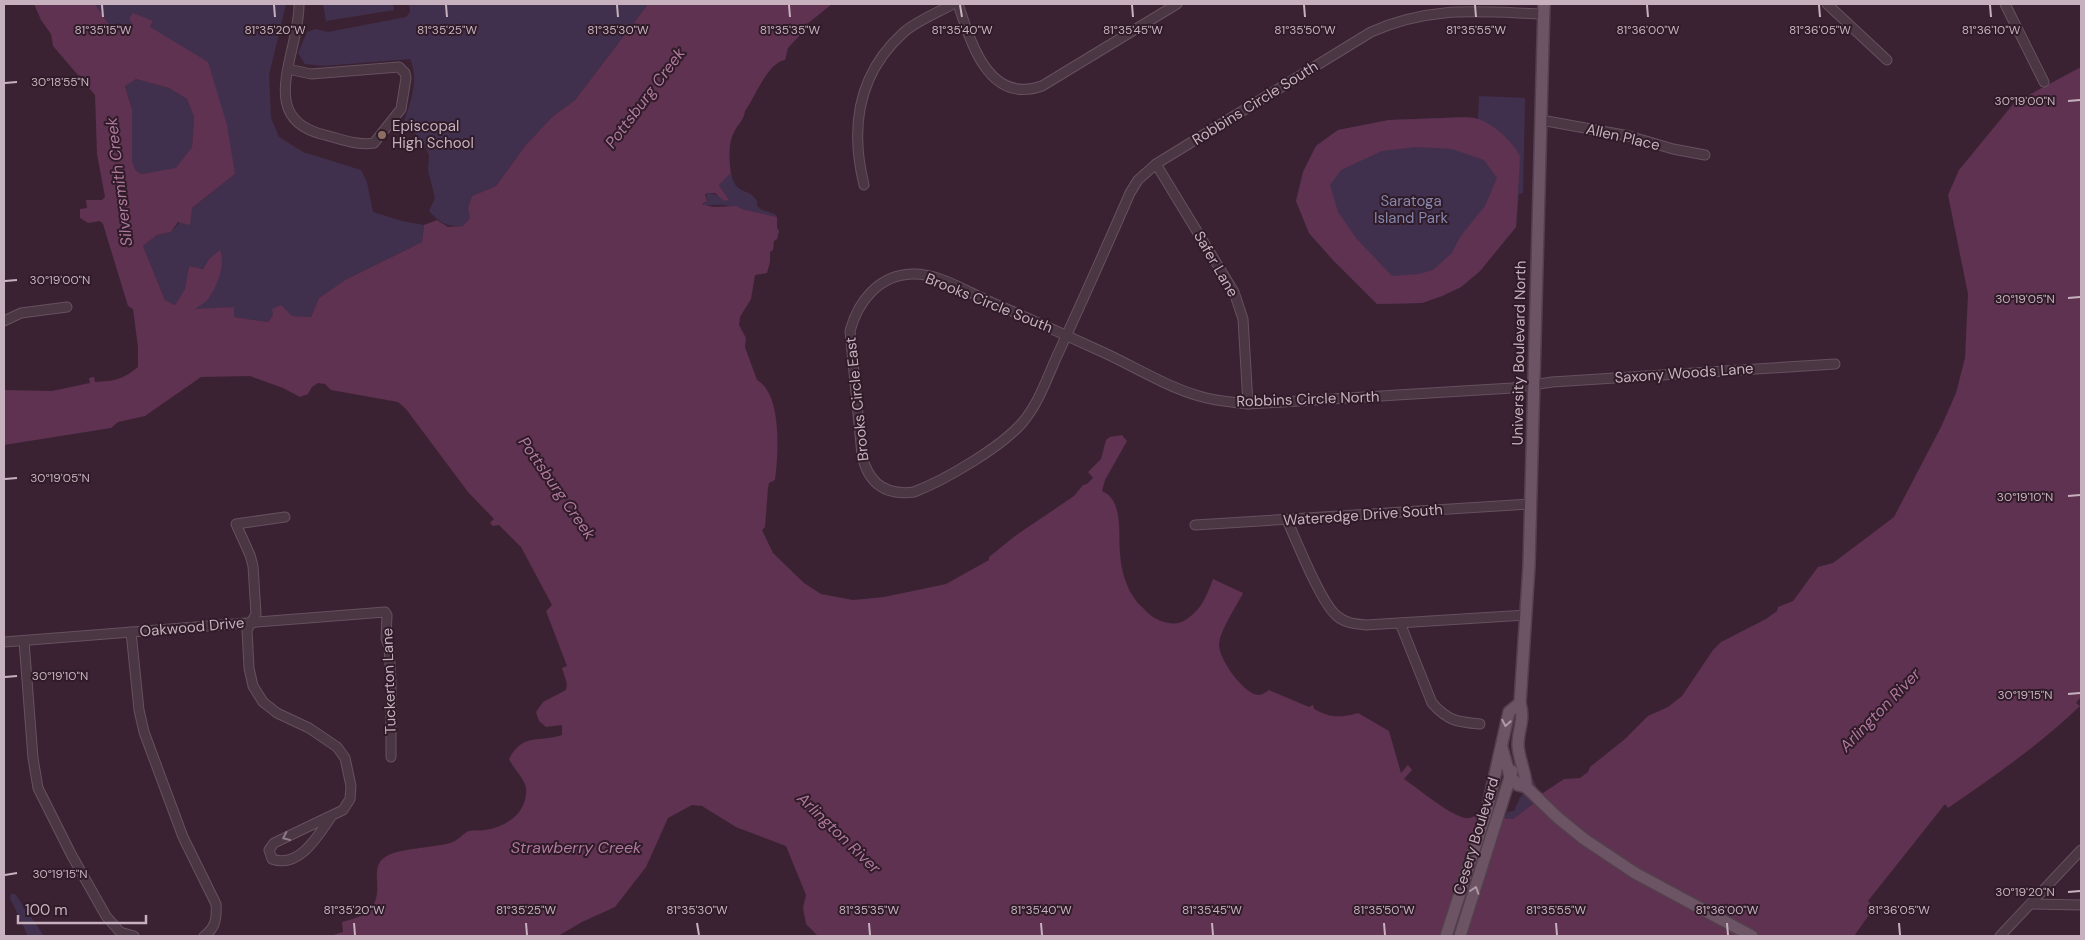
<svg xmlns="http://www.w3.org/2000/svg" width="2085" height="940" font-family="'DM Sans',sans-serif">
<style>
.green{fill:#41304d}
.water{fill:#5e3250;fill-rule:evenodd}
.lines{fill:none;stroke-linecap:round;stroke-linejoin:round}
.minor-casing{stroke:#66515f;stroke-width:11}
.major-casing{stroke:#543f4d;stroke-width:14}
.minor{stroke:#4b3644;stroke-width:9}
.major{stroke:#6c5464;stroke-width:11}
.oneway{stroke:#b09aa8}
.oneway2{stroke:#8f7a88}
.ticks{fill:none;stroke:#c7b1bf;stroke-width:2}
.education-dot{fill:#8d6e63;stroke:#301b29;stroke-width:2}
.labels{text-anchor:middle;dominant-baseline:central;stroke-width:4;stroke-linejoin:round;paint-order:stroke}
.street-label{font-size:15px;fill:#c7b1bf;stroke:#301b29}
.poi-label{font-size:15px;fill:#c7b1bf;stroke:#301b29;text-anchor:start}
.park-label{font-size:15px;fill:#8687ad;stroke:#301b29}
.water-label{font-size:16px;font-style:italic;fill:#b0799e;stroke:#301b29}
.ticks-label{font-size:12px;text-anchor:middle;fill:#c7b1bf;stroke:#301b29;stroke-width:4;stroke-linejoin:round;paint-order:stroke}
</style>
<rect width="100%" height="100%" fill="#3b2233"/>
<g class="green">
<path d="M 95,4 L 286,4 L 269,75 L 271,118 L 279,137 L 303,152 L 361,170 L 367,182 L 373,212 L 402,221 L 424,225 L 422,242 L 345,280 L 319,298 L 311,317 L 273,315 L 268,322 L 234,317 L 234,307 L 194,310 L 209,259 L 203,269 L 189,266 L 186,289 L 175,305 L 165,300 L 143,246 L 157,235 L 171,232 L 192,208 L 235,174 L 150,27 L 153,21 L 132,24 L 114,32 Z"/>
<path d="M 323,4 L 393,4 L 394,10 L 326,21 Z"/>
<path d="M 409,4 L 648,4 L 575,100 L 552,117 L 525,146 L 496,186 L 472,196 L 468,208 L 470,218 L 463,226 C 447,227 440,223 429,211 L 435,198 L 428,170 L 429,155 L 423,142 L 404,121 C 411,103 419,77 410,59 L 323,66 L 305,64 L 298,53 L 307,32 L 316,29 L 328,32 L 406,17 L 410,12 Z"/>
<path d="M 136,79 L 169,88 L 187,99 L 194,117 L 192,147 L 176,169 L 142,174 L 136,171 L 132,161 L 132,109 L 125,85 Z"/>
<path d="M 1479,96 L 1525,98 L 1523,193 L 1519,194 L 1516,227 L 1480,271 L 1461,287 L 1442,296 L 1422,303 L 1377,304 L 1332,259 L 1309,233 L 1296,201 L 1303,172 L 1316,146 L 1338,130 L 1389,120 L 1442,118 L 1478,119 Z"/>
<path d="M 731,173 C 736,197 748,186 757,201 L 757,206 L 762,210 L 775,214 L 777,217 L 742,209 L 737,206 L 731,207 C 723,203 711,206 702,205 L 707,201 L 706,193 C 716,193 720,198 729,200 L 719,185 Z"/>
<path d="M 1533,779 L 1540,795 L 1533,804 L 1513,819 L 1505,818 L 1507,812 L 1514,811 L 1520,798 Z"/>
<path d="M 11,894 L 15,894 L 44,936 L 28,936 L 10,898 Z"/>
</g>
<g class="water">
<path d="M 34,4 L 95,4 L 114,32 L 132,24 L 129,18 L 133,13 L 153,21 L 150,27 L 208,62 L 227,125 L 235,174 L 192,208 L 190,225 L 178,222 L 171,232 L 157,235 L 143,246 L 165,300 L 175,305 L 185,289 L 189,266 L 203,269 L 209,259 L 220,250 C 226,265 217,287 208,299 C 205,303 199,306 195,309 L 234,307 L 234,317 L 268,322 L 273,315 L 272,309 L 281,305 L 292,316 L 311,317 L 319,298 L 345,280 L 422,242 L 424,225 L 437,220 L 448,227 L 463,226 L 470,218 L 468,208 L 472,196 L 496,186 L 525,146 L 552,117 L 575,100 L 648,4 L 832,4 L 801,29 L 803,31 L 801,34 L 788,48 L 785,60 C 768,62 755,97 745,111 C 744,120 738,124 734,132 C 728,144 729,160 731,173 L 719,185 L 729,200 L 724,201 L 715,193 L 706,193 L 705,195 L 707,201 L 702,204 L 713,207 L 737,206 L 742,209 L 777,217 L 777,228 L 779,231 L 777,239 L 774,241 L 773,250 L 770,252 L 770,262 L 767,273 L 755,275 L 751,299 L 740,317 L 739,325 L 746,338 L 745,347 L 757,380 C 783,395 778,456 775,480 L 769,483 L 768,488 L 765,527 L 762,530 L 773,553 L 804,583 L 821,594 L 853,600 L 884,597 L 946,584 L 989,560 L 989,557 L 1015,536 L 1074,496 L 1083,485 L 1087,484 L 1093,478 L 1088,472 L 1101,459 L 1106,440 L 1110,437 L 1122,435 L 1127,441 L 1105,480 L 1102,491 C 1124,500 1118,535 1120,553 C 1121,572 1128,595 1143,608 C 1149,614 1153,618 1161,621 C 1171,624 1178,625 1187,619 C 1202,609 1207,595 1213,579 L 1243,593 C 1236,607 1220,630 1219,645 C 1219,659 1244,695 1259,695 C 1262,695 1266,692 1269,690 L 1309,707 L 1313,705 L 1314,709 C 1330,718 1340,718 1358,713 L 1389,731 L 1401,773 L 1408,765 L 1412,770 L 1404,779 C 1419,789 1448,814 1465,818 C 1469,819 1473,817 1476,815 L 1513,819 L 1533,804 L 1540,795 L 1564,779 L 1580,778 L 1588,772 L 1590,767 L 1625,739 L 1648,716 L 1668,707 L 1682,696 L 1713,650 L 1721,642 L 1766,619 L 1777,611 L 1778,607 L 1793,601 L 1818,567 L 1833,563 L 1894,517 L 1941,427 L 1956,393 L 1965,358 L 1968,294 L 1948,195 L 1959,170 L 2014,103 L 2081,67 L 2081,697 L 2076,703 L 2080,706 C 2042,743 1992,778 1948,808 L 1945,804 L 1868,901 L 1874,908 L 1854,936 L 818,936 L 806,924 L 803,908 L 806,895 L 786,846 L 736,827 L 702,806 L 692,805 L 668,818 L 646,867 L 615,907 L 582,922 L 558,936 L 330,936 L 343,932 L 342,922 C 403,909 360,870 387,856 C 401,848 432,848 450,843 C 458,841 462,834 469,831 C 474,830 480,831 485,830 C 506,827 528,813 526,788 C 525,779 513,768 509,759 C 523,732 540,743 562,735 L 562,725 L 546,727 L 539,721 L 536,712 L 543,702 L 566,690 L 567,684 L 562,668 L 567,666 L 546,611 L 552,605 L 521,547 L 499,525 L 493,526 L 490,523 L 494,519 L 468,492 L 406,409 L 398,402 L 331,390 L 325,384 L 318,383 L 312,387 L 308,394 L 300,397 L 283,388 L 250,376 L 201,377 L 145,416 L 118,422 L 111,428 L 4,445 L 4,390 L 52,391 L 90,383 L 89,378 L 94,377 L 95,382 C 114,381 122,380 138,367 L 138,347 L 133,309 L 128,306 L 103,224 L 100,221 L 88,223 L 80,218 L 80,209 L 87,208 L 86,200 L 102,200 L 105,197 L 97,154 L 95,95 L 53,46 L 51,34 L 41,20 ZM 136,79 L 169,88 L 187,99 L 194,117 L 192,147 L 176,168 L 142,174 L 136,171 L 132,161 L 132,109 L 125,86 Z"/>
<path d="M 1442,118 C 1453,118 1467,116 1478,119 C 1492,123 1515,143 1520,157 L 1516,227 L 1480,271 L 1461,287 L 1442,296 L 1422,303 L 1377,304 L 1332,259 L 1309,233 L 1296,201 L 1303,172 L 1316,146 L 1338,130 L 1389,120 ZM 1416,147 L 1452,149 L 1484,160 L 1497,178 L 1485,206 L 1460,237 L 1452,253 L 1433,270 L 1419,274 L 1392,276 L 1356,238 L 1338,212 L 1330,185 L 1341,170 L 1382,151 Z"/>
</g>
<g class="lines">
<g class="minor-casing">
<g id="minor">
<path d="M 958,4 C 971,42 988,105 1042,86 L 1177,4"/>
<path d="M 1827,4 L 1887,60"/>
<path d="M 2005,4 L 2044,82"/>
<path d="M 1544,14 C 1480,12 1431,5 1371,32 L 1156,164 L 1138,180 L 1130,193 C 1106,248 1082,302 1057,356 C 1047,378 1038,405 1022,423 C 1000,448 945,480 914,492 C 885,496 868,483 862,455 L 850,331 C 858,301 879,275 912,274 C 939,273 967,292 991,302 C 1030,319 1070,337 1109,355 C 1138,369 1168,387 1199,396 C 1215,401 1231,402 1248,404 L 1512,388 L 1552,382 L 1835,364"/>
<path d="M 288,69 L 311,74 L 399,67 L 405,73 L 406,78 L 401,109 L 374,143 C 358,146 341,139 325,135 C 254,119 300,52 299,4"/>
<path d="M 1541,120 L 1629,136 L 1673,149 L 1705,155"/>
<path d="M 1156,164 L 1234,292 L 1243,319 L 1248,404"/>
<path d="M 864,185 C 850,128 858,74 903,33 C 916,21 937,13 953,4"/>
<path d="M 4,321 L 21,313 L 67,307"/>
<path d="M 285,517 L 236,524 L 250,555 L 253,566 L 256,614 L 247,630 L 249,668 L 253,686 L 263,702 L 277,713 L 309,728 L 337,747 L 345,758 L 351,786 L 350,799 L 343,810 L 274,843 L 269,850 L 272,859 C 299,869 318,836 331,817"/>
<path d="M 1287,520 C 1297,542 1321,603 1337,616 C 1345,623 1355,624 1366,625 L 1527,615"/>
<path d="M 1195,525 L 1531,504"/>
<path d="M 1400,623 L 1432,703 C 1448,721 1457,722 1480,724"/>
<path d="M 131,632 L 139,710 L 144,732 L 183,837 L 216,904 C 217,917 216,928 204,936"/>
<path d="M 24,641 L 33,758 L 38,788 L 71,854 L 106,916 L 120,932 L 134,936"/>
<path d="M 4,642 L 385,612 L 387,615 L 386,639 L 389,646 L 391,683 L 391,757"/>
<path d="M 2031,904 L 2081,905"/>
<path d="M 2000,936 L 2081,850"/>
</g>
</g>
<g class="major-casing">
<g id="major">
<path d="M 1502,748 L 1510,776 L 1518,785 L 1526,787 L 1557,817 L 1584,839 L 1635,873 L 1752,936"/>
<path d="M 1526,787 C 1528,780 1518,757 1518,745 C 1518,729 1525,720 1520,703 L 1529,566 L 1544,4"/>
<path d="M 1446,936 L 1487,810 L 1509,712 L 1520,703"/>
<path d="M 1460,936 L 1512,771"/>
</g>
</g>
<use href="#minor" class="minor"/>
<use href="#major" class="major"/>
</g>
<defs><path id="oneway-chevron" d="M-2-3.5L2.5 0L-2 3.5" fill="none" stroke-width="1.6" stroke-linecap="round" stroke-linejoin="round" transform="scale(1.25)"/></defs>
<g class="oneway">
<use href="#oneway-chevron" transform="translate(1506 723) rotate(100)"/>
<use href="#oneway-chevron" transform="translate(1475 890) rotate(-72)"/>
</g>
<use class="oneway2" href="#oneway-chevron" transform="translate(286 837) rotate(155)"/>
<path class="ticks" d="M 102,5 L 103,17M 274,5 L 275,17M 446,5 L 447,17M 617,5 L 618,17M 789,5 L 790,17M 960,5 L 962,17M 1132,5 L 1133,17M 1304,5 L 1305,17M 1475,5 L 1476,17M 1647,5 L 1648,17M 1819,5 L 1820,17M 1990,5 L 1991,17M 5,83 L 17,82M 2068,101 L 2080,100M 5,281 L 17,280M 2068,298 L 2080,297M 5,479 L 17,478M 2068,496 L 2080,495M 5,677 L 17,676M 2068,694 L 2080,693M 5,875 L 17,873M 2068,892 L 2080,891M 354,923 L 355,935M 526,923 L 527,935M 697,923 L 699,935M 869,923 L 870,935M 1041,923 L 1042,935M 1212,923 L 1213,935M 1384,923 L 1385,935M 1556,923 L 1557,935M 1727,923 L 1728,935M 1899,923 L 1900,935"/>
<circle class="education-dot" cx="382" cy="135" r="5"/>
<g class="labels">
<g class="street-label">
<text transform="translate(1255 103) rotate(-32)">Robbins Circle South</text>
<text transform="translate(1623 137) rotate(13)">Allen Place</text>
<text transform="translate(1216 264) rotate(60)">Safer Lane</text>
<text transform="translate(989 303) rotate(22)">Brooks Circle South</text>
<text transform="translate(1519 353) rotate(-89)">University Boulevard North</text>
<text transform="translate(1684 373) rotate(-4)">Saxony Woods Lane</text>
<text transform="translate(857 399) rotate(-96)">Brooks Circle East</text>
<text transform="translate(1308 399) rotate(-2)">Robbins Circle North</text>
<text transform="translate(1363 515) rotate(-4)">Wateredge Drive South</text>
<text transform="translate(192 627) rotate(-5)">Oakwood Drive</text>
<text transform="translate(389 681) rotate(-92)">Tuckerton Lane</text>
<text transform="translate(1476 836) rotate(-73)">Cesery Boulevard</text>
</g>
<g class="poi-label">
<text x="392" y="126">Episcopal<tspan x="392" dy="17">High School</tspan></text>
</g>
<g class="park-label">
<text x="1411" y="201">Saratoga<tspan x="1411" dy="17">Island Park</tspan></text>
</g>
<g class="water-label">
<text transform="translate(645 98) rotate(-53)">Pottsburg Creek</text>
<text transform="translate(119 182) rotate(-97)">Silversmith Creek</text>
<text transform="translate(557 488) rotate(55)">Pottsburg Creek</text>
<text transform="translate(1880 710) rotate(-46)">Arlington River</text>
<text transform="translate(839 833) rotate(44)">Arlington River</text>
<text x="576" y="847">Strawberry Creek</text>
</g>
</g>
<g class="ticks-label">
<text x="790" y="34">81°35'35"W</text>
<text x="1133" y="34">81°35'45"W</text>
<text x="1305" y="34">81°35'50"W</text>
<text x="1648" y="34">81°36'00"W</text>
<text x="1991" y="34">81°36'10"W</text>
<text x="103" y="34">81°35'15"W</text>
<text x="275" y="34">81°35'20"W</text>
<text x="447" y="34">81°35'25"W</text>
<text x="618" y="34">81°35'30"W</text>
<text x="962" y="34">81°35'40"W</text>
<text x="1476" y="34">81°35'55"W</text>
<text x="1820" y="34">81°36'05"W</text>
<text x="60" y="86">30°18'55"N</text>
<text x="2025" y="105">30°19'00"N</text>
<text x="60" y="284">30°19'00"N</text>
<text x="2025" y="303">30°19'05"N</text>
<text x="60" y="482">30°19'05"N</text>
<text x="2025" y="501">30°19'10"N</text>
<text x="60" y="680">30°19'10"N</text>
<text x="2025" y="699">30°19'15"N</text>
<text x="60" y="878">30°19'15"N</text>
<text x="2025" y="896">30°19'20"N</text>
<text x="354" y="914">81°35'20"W</text>
<text x="526" y="914">81°35'25"W</text>
<text x="697" y="914">81°35'30"W</text>
<text x="869" y="914">81°35'35"W</text>
<text x="1041" y="914">81°35'40"W</text>
<text x="1212" y="914">81°35'45"W</text>
<text x="1384" y="914">81°35'50"W</text>
<text x="1556" y="914">81°35'55"W</text>
<text x="1727" y="914">81°36'00"W</text>
<text x="1899" y="914">81°36'05"W</text>
</g>
<rect width="2085" height="940" fill="none" stroke="#c7b1bf" stroke-width="10"/>
<path d="M18 915v8h128v-8" fill="none" stroke="#c7b1bf" stroke-width="2.5"/>
<text x="25" y="915" font-size="15" fill="#c7b1bf" stroke="#301b29" stroke-width="4" paint-order="stroke">100 m</text>
</svg>
